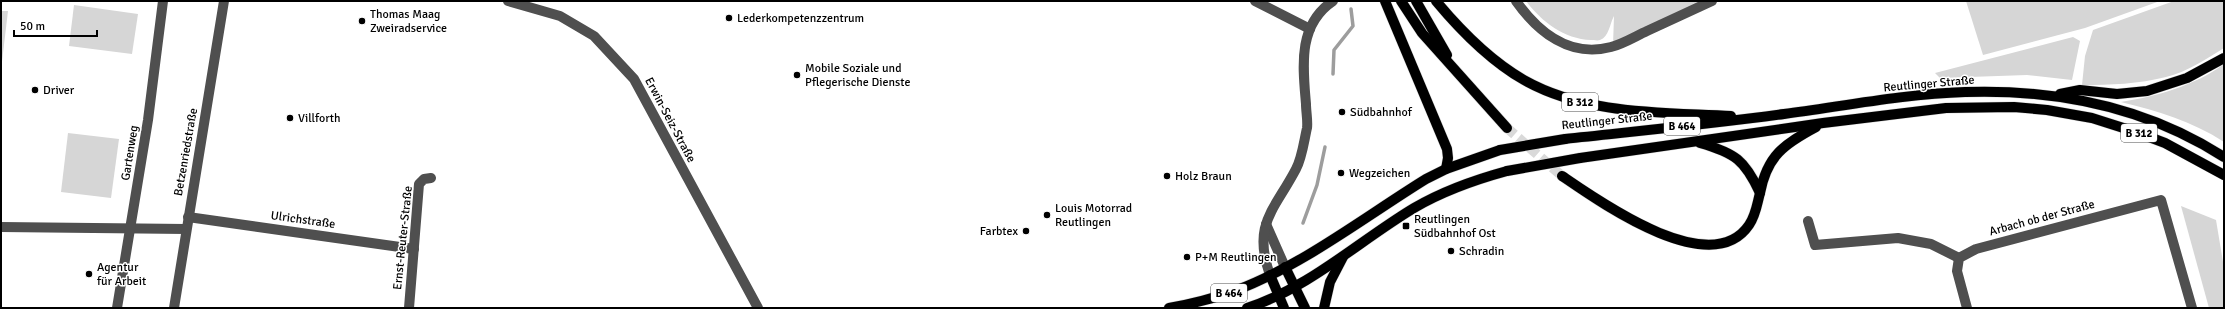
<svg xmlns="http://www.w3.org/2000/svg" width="2225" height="309" font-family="Signika,sans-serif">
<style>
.green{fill:#d6d6d6}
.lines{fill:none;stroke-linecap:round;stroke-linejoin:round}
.stream{stroke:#9d9d9d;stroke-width:3.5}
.major-tunnel{stroke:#d9d9d9;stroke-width:10;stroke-dasharray:10 5;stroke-linecap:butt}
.major-casing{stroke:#dbdbdb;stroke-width:11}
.minor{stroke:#4f4f4f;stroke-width:10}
.major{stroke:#000;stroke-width:10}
.major-bridge-casing{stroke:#dbdbdb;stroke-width:11;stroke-linecap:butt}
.major-bridge{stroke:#000;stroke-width:10}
.poi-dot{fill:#000;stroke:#fff;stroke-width:1.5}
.labels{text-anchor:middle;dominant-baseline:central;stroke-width:3;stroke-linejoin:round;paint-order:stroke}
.shield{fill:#fff;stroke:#4c4c4c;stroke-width:1}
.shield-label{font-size:11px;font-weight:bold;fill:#000}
.poi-label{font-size:12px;fill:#000;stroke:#fff;text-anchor:start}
.street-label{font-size:12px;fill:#000;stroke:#fff}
</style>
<rect width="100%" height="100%" fill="#fff"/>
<g class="green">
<path d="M 1526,1 L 1708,1 L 1613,45 L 1614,16 C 1610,23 1609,37 1600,40 C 1598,41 1593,40 1591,40 C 1564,39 1542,22 1526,1 Z"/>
<path d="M 1966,1 L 2160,1 L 2085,28 L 1983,55 Z"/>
<path d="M 2174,1 L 2224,1 L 2224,48 C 2206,59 2187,72 2166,77 C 2139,84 2110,85 2082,85 L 2085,56 L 2093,30 Z"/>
<path d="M 74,5 L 138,14 L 132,54 L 69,46 Z"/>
<path d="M 1,11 L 8,11 L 1,70 Z"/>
<path d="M 2073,37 L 2080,41 L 2072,80 L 2027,75 L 1940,78 L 1935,73 Z"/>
<path d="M 2224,64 L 2224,142 C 2192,121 2157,111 2121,102 C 2157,96 2194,86 2224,64 Z"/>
<path d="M 68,133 L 119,139 L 111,198 L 61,192 Z"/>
<path d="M 2181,206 L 2216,220 L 2224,268 L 2224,308 L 2209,308 Z"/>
</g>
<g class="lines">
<g class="stream">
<path d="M 1333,74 L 1334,50 L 1353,26 L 1351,9"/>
<path d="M 1303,223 L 1317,185 L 1325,147"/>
</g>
<path class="major-tunnel" d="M 1507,128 L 1562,176"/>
<g class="major-casing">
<g id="major">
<path d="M 1385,1 L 1447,149 L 1448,158 L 1446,169"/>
<path d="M 1401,1 L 1422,33 L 1507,128"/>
<path d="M 1416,1 L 1447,55"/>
<path d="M 1436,1 C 1461,31 1489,60 1524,80 C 1586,115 1662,112 1731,116"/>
<path d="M 2060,94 L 2080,90 L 2117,94 L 2147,91 L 2187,78 L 2224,58"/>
<path d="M 1565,139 C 1638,131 1711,124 1784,114 C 1844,106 1905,94 1965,92 C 2057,89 2146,107 2224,157"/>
<path d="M 1700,143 C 1735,153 1745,160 1760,193"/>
<path d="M 1580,158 L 1823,123 L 1946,108 L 2014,107 L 2047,110 L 2092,118 L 2136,132 L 2165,143 L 2224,175"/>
<path d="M 1562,176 C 1600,202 1711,281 1749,225 C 1756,215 1757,204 1760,193 C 1767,156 1784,144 1816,127"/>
<path d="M 1285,267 L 1305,308"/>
<path d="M 1270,275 L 1284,308"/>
<path d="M 1169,308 C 1192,304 1215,298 1237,290 C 1303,265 1366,216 1426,179 L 1446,169 L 1500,150"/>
<path d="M 1247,308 C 1309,288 1359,241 1414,208 C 1443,191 1474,180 1507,171"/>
<path d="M 1324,308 L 1330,282 L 1343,257"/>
</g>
</g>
<g class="minor">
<path d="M 508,1 L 560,16 L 594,36 L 634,79 L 758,308"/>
<path d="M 1255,1 L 1310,29"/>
<path d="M 1516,1 C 1538,32 1570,58 1611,47 C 1623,44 1636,36 1647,31 C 1669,21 1690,11 1712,1"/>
<path d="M 188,217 L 414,249"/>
<path d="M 1808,221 L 1815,245 L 1898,238 L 1931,244 L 1959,258"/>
<path d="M 1266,224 L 1285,267"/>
<path d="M 1,227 L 186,229"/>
<path d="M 1270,275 C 1252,224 1274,211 1296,169 C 1302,158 1304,141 1307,128 C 1308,121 1306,112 1306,104 C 1303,68 1297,25 1333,1"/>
<path d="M 117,308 L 148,120 L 163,1"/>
<path d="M 174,308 L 224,1"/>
<path d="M 409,308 L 419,184 L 424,179 L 431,178"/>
<path d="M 1967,308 L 1957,271 L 1959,258 L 1976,249 L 2161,200 L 2192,308"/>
</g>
<use href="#major" class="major"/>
<g class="major-bridge-casing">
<g id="major-bridge">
<path d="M 1500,150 L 1565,139"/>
<path d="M 1507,171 L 1580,158"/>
</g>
</g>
<use href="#major-bridge" class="major-bridge"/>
</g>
<g class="poi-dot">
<circle cx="729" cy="18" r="4"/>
<circle cx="362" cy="21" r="4"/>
<circle cx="797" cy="75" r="4"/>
<circle cx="35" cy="90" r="4"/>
<circle cx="1342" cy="112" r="4"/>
<circle cx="290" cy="118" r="4"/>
<circle cx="1341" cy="173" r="4"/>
<circle cx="1167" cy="176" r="4"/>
<circle cx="1047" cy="215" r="4"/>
<rect x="1402" y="222" width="8" height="8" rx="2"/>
<circle cx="1026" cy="231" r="4"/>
<circle cx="1451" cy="251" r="4"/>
<circle cx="1187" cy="257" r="4"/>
<circle cx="89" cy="274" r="4"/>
</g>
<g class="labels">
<g class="shield">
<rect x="1562" y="93" width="36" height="18" rx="3"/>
<rect x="1664" y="117" width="36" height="18" rx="3"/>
<rect x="2121" y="124" width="36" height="18" rx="3"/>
<rect x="1211" y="284" width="36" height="18" rx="3"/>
</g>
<g class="shield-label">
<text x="1580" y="102">B 312</text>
<text x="1682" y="126">B 464</text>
<text x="2139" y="133">B 312</text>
<text x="1229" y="293">B 464</text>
</g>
<g class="poi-label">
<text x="370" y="14">Thomas Maag<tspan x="370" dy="14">Zweiradservice</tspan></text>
<text x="737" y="18">Lederkompetenzzentrum</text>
<text x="805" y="68">Mobile Soziale und<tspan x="805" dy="14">Pflegerische Dienste</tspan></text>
<text x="43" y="90">Driver</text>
<text x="1350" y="112">Südbahnhof</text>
<text x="298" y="118">Villforth</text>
<text x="1349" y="173">Wegzeichen</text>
<text x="1175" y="176">Holz Braun</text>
<text x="1055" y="208">Louis Motorrad<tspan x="1055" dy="14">Reutlingen</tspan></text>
<text x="1414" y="219">Reutlingen<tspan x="1414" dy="14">Südbahnhof Ost</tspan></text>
<text x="1018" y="231" text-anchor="end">Farbtex</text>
<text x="1459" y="251">Schradin</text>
<text x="1195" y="257">P+M Reutlingen</text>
<text x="97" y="267">Agentur<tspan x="97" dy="14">für Arbeit</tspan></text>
</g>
<g class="street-label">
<text transform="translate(1929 84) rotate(-5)">Reutlinger Straße</text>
<text transform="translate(670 120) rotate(62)">Erwin-Seiz-Straße</text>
<text transform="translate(1607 121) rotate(-6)">Reutlinger Straße</text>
<text transform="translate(186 152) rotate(-80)">Betzenriedstraße</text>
<text transform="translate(130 153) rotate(-81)">Gartenweg</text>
<text transform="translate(2042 218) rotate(-15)">Arbach ob der Straße</text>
<text transform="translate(303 220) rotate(8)">Ulrichstraße</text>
<text transform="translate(403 238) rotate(-84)">Ernst-Reuter-Straße</text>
</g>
</g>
<rect width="2225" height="309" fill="none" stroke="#000000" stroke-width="4"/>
<path d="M14 30v6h83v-6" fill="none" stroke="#000000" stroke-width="2"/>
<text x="20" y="30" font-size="12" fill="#000000" stroke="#ffffff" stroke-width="3" paint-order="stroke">50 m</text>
</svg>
